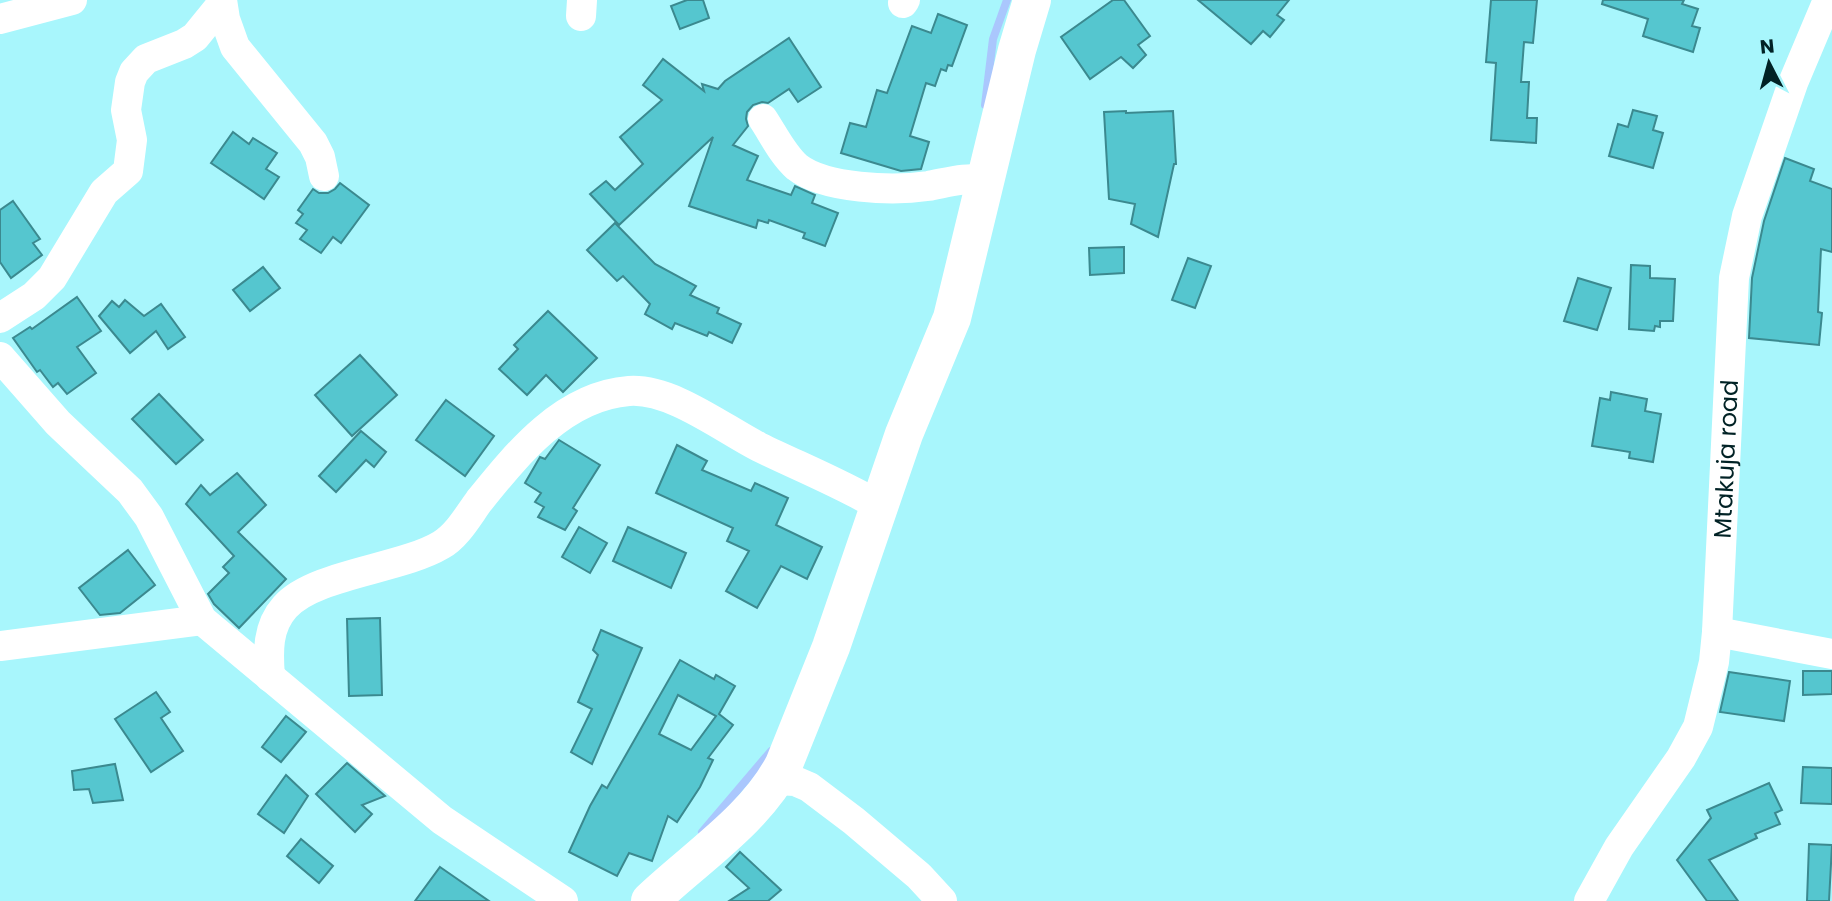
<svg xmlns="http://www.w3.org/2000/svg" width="1832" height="901" font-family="Poppins,sans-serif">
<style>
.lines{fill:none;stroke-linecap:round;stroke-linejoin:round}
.stream{stroke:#aac7fd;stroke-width:8}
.building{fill:#55c6cf;stroke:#3b898f;stroke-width:2;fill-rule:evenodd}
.street{stroke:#fff;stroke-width:30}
.secondary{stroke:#fff;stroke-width:38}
.labels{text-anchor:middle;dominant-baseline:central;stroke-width:6;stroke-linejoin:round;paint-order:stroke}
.street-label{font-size:24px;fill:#012225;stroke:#a8f6fc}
</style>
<rect width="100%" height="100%" fill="#a8f6fc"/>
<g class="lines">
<g class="stream">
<path d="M 985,105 L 993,39 L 1007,0"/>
<path d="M 702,832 L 771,751"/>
</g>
</g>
<g class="building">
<path d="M 687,0 L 703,0 L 709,18 L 680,29 L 671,6 Z"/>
<path d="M 1113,0 L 1124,0 L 1150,36 L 1138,45 L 1146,55 L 1133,68 L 1121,57 L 1090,79 L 1061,37 Z"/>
<path d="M 1198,0 L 1289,0 L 1277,15 L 1284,20 L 1270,37 L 1263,31 L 1251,44 Z"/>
<path d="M 1491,0 L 1537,0 L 1533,43 L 1524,42 L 1521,82 L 1529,82 L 1527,118 L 1537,118 L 1536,143 L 1491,140 L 1496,63 L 1486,62 Z"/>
<path d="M 1603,0 L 1684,0 L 1682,4 L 1698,9 L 1692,26 L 1700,28 L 1693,52 L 1643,36 L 1648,19 L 1602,4 Z"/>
<path d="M 938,14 L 967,25 L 952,66 L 948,65 L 946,71 L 941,69 L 935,86 L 926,83 L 910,136 L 929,142 L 921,169 L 901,171 L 841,153 L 850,123 L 866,127 L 877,90 L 887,93 L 912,26 L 931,33 Z"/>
<path d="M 789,38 L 821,87 L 798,102 L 789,89 L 768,103 L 762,102 L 753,105 L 747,112 L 746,119 L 748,126 L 733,145 L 758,156 L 747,180 L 791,195 L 795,186 L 815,195 L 812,203 L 838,213 L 825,246 L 803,238 L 805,233 L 769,220 L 768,223 L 758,220 L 756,228 L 689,206 L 713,137 L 619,225 L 590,194 L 606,181 L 615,190 L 643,164 L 620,137 L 662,100 L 643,85 L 663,59 L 704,91 L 702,84 L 718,89 L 725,81 Z"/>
<path d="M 1633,110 L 1657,116 L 1653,130 L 1663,133 L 1653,168 L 1609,156 L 1618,124 L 1628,127 Z"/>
<path d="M 1126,111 L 1126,113 L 1173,111 L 1176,164 L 1174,164 L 1158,237 L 1131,224 L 1135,204 L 1109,199 L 1104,112 Z"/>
<path d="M 233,132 L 249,144 L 253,138 L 277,153 L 266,169 L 279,177 L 264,199 L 211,163 Z"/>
<path d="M 1785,158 L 1814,169 L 1810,181 L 1832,189 L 1832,252 L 1821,249 L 1818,312 L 1822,313 L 1819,345 L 1749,338 L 1752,278 L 1764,221 Z"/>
<path d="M 340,183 L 369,205 L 341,243 L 333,237 L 321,253 L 300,239 L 307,230 L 296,223 L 303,214 L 298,210 L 313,189 L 319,193 L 328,193 L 335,189 Z"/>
<path d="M 13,201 L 40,239 L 33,243 L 42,255 L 11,278 L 0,262 L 0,210 Z"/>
<path d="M 615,223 L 655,264 L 696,286 L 690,295 L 719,308 L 717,313 L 741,324 L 732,343 L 709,332 L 707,336 L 675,323 L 672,329 L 645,314 L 650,304 L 623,276 L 617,281 L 587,250 Z"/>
<path d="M 1124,247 L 1124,273 L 1090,275 L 1089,248 Z"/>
<path d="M 1188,258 L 1211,266 L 1195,308 L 1172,300 Z"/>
<path d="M 1631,265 L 1650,266 L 1650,278 L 1675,279 L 1673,321 L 1660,321 L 1660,327 L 1655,326 L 1654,331 L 1629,329 Z"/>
<path d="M 263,267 L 280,288 L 250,311 L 233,290 Z"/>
<path d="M 1578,278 L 1611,288 L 1597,330 L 1564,321 Z"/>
<path d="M 77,297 L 101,331 L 77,347 L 96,373 L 67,394 L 58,383 L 53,387 L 40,370 L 37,372 L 13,338 L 30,327 L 32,329 Z"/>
<path d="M 125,300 L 144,316 L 161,304 L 185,337 L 168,349 L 156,331 L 130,353 L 99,316 L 112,301 L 119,307 Z"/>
<path d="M 548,311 L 597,358 L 563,392 L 546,375 L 527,395 L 499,369 L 518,349 L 514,345 Z"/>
<path d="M 360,355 L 397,395 L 352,436 L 315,395 Z"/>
<path d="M 1611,392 L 1647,399 L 1645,411 L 1661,414 L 1653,462 L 1629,458 L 1630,452 L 1592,446 L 1600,398 L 1610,400 Z"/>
<path d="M 159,394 L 203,440 L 176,464 L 132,419 Z"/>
<path d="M 446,400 L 494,436 L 465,476 L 416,440 Z"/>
<path d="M 361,431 L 386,452 L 374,467 L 366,460 L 336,492 L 319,476 Z"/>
<path d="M 559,440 L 600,465 L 573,508 L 577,511 L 565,530 L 538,517 L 544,507 L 535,502 L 541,493 L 525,483 L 540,457 L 545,459 Z"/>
<path d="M 677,445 L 707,461 L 702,470 L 751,491 L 755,483 L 788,498 L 776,525 L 822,547 L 807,579 L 781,566 L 757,608 L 726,591 L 749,551 L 727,541 L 733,528 L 656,493 Z"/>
<path d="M 237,473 L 266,505 L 238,532 L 286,579 L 239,628 L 214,604 L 208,594 L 229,573 L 223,567 L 234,556 L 186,504 L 201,485 L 210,495 Z"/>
<path d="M 579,527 L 607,543 L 590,573 L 562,557 Z"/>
<path d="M 628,527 L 686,553 L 671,588 L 613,561 Z"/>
<path d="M 128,550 L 155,585 L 120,613 L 100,615 L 79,588 Z"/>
<path d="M 380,618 L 382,695 L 349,696 L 347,619 Z"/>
<path d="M 601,630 L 642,648 L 592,764 L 571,752 L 592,709 L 578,702 L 598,655 L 593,650 Z"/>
<path d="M 680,660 L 714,679 L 716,675 L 735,686 L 719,714 L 733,725 L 708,758 L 713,760 L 700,787 L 677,822 L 668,816 L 652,861 L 629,853 L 617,876 L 569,852 L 590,806 L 602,785 L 607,788 ZM 678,695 L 716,716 L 691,750 L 659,734 Z"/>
<path d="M 1803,671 L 1832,671 L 1832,694 L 1803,695 Z"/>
<path d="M 1729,672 L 1790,681 L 1784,721 L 1720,712 Z"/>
<path d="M 156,692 L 170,712 L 161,718 L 183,751 L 151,772 L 115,719 Z"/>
<path d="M 286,716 L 306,732 L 281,762 L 262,747 Z"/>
<path d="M 347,763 L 385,796 L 362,805 L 372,814 L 355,832 L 316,794 Z"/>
<path d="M 115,764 L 123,800 L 93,803 L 89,789 L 74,790 L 72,771 Z"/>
<path d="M 1803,767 L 1832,768 L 1832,804 L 1801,803 Z"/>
<path d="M 286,775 L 308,796 L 284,833 L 258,814 Z"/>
<path d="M 1769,783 L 1782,810 L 1775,813 L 1780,824 L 1755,834 L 1757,838 L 1746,843 L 1709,860 L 1738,901 L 1707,901 L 1677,860 L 1711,818 L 1707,810 Z"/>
<path d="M 301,839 L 333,866 L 319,883 L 287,856 Z"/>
<path d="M 1809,844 L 1832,845 L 1829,901 L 1807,901 Z"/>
<path d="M 740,852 L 781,890 L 768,901 L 729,901 L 749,888 L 726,867 Z"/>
<path d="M 440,867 L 489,901 L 415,901 Z"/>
</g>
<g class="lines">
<g class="street">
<path d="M 222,0 L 225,19 L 235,47 L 313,143 L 320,157 L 324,176"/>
<path d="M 903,3 L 905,0"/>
<path d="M 581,16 L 582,0"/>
<path d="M 0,19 L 72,0"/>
<path d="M 763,119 C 773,134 783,155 797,167 C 825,189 893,191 928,186 C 946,183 967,176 986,181"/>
<path d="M 0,318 L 34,296 L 52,278 L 104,192 L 128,171 L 132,140 L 126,110 L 130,82 L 134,72 L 146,59 L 184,44 L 195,37 L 221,5"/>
<path d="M 0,357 L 58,423 L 130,491 L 149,517 L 202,620 L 442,820 L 563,901"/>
<path d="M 1717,632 L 1832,654"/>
<path d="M 0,646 L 202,620"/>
<path d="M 270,677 C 268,652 267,627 285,607 C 314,574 401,569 441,545 C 457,536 468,516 479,501 C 517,454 563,396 629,391 C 671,388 722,428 759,447 C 798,466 840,483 878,505"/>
<path d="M 776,780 L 795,781 L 809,787 L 854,821 L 919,876 L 942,901"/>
<path id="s1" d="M 1589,901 L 1619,847 L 1681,758 L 1698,727 L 1714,662 L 1717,632 L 1734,278 L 1747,216 L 1793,83 L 1828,0"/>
</g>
<path class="secondary" d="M 650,901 C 694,859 756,819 784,764 L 831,647 L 904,434 L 952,318 L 1017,50 L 1032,0"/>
</g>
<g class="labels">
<g class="street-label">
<text stroke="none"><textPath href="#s1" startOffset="476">Mtakuja road</textPath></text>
</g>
</g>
<g transform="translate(1769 63) rotate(354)" stroke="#a8f6fc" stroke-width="5" paint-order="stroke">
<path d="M0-5L12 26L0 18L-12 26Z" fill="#012225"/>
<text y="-10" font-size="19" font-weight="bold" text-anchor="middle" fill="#012225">N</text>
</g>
</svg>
